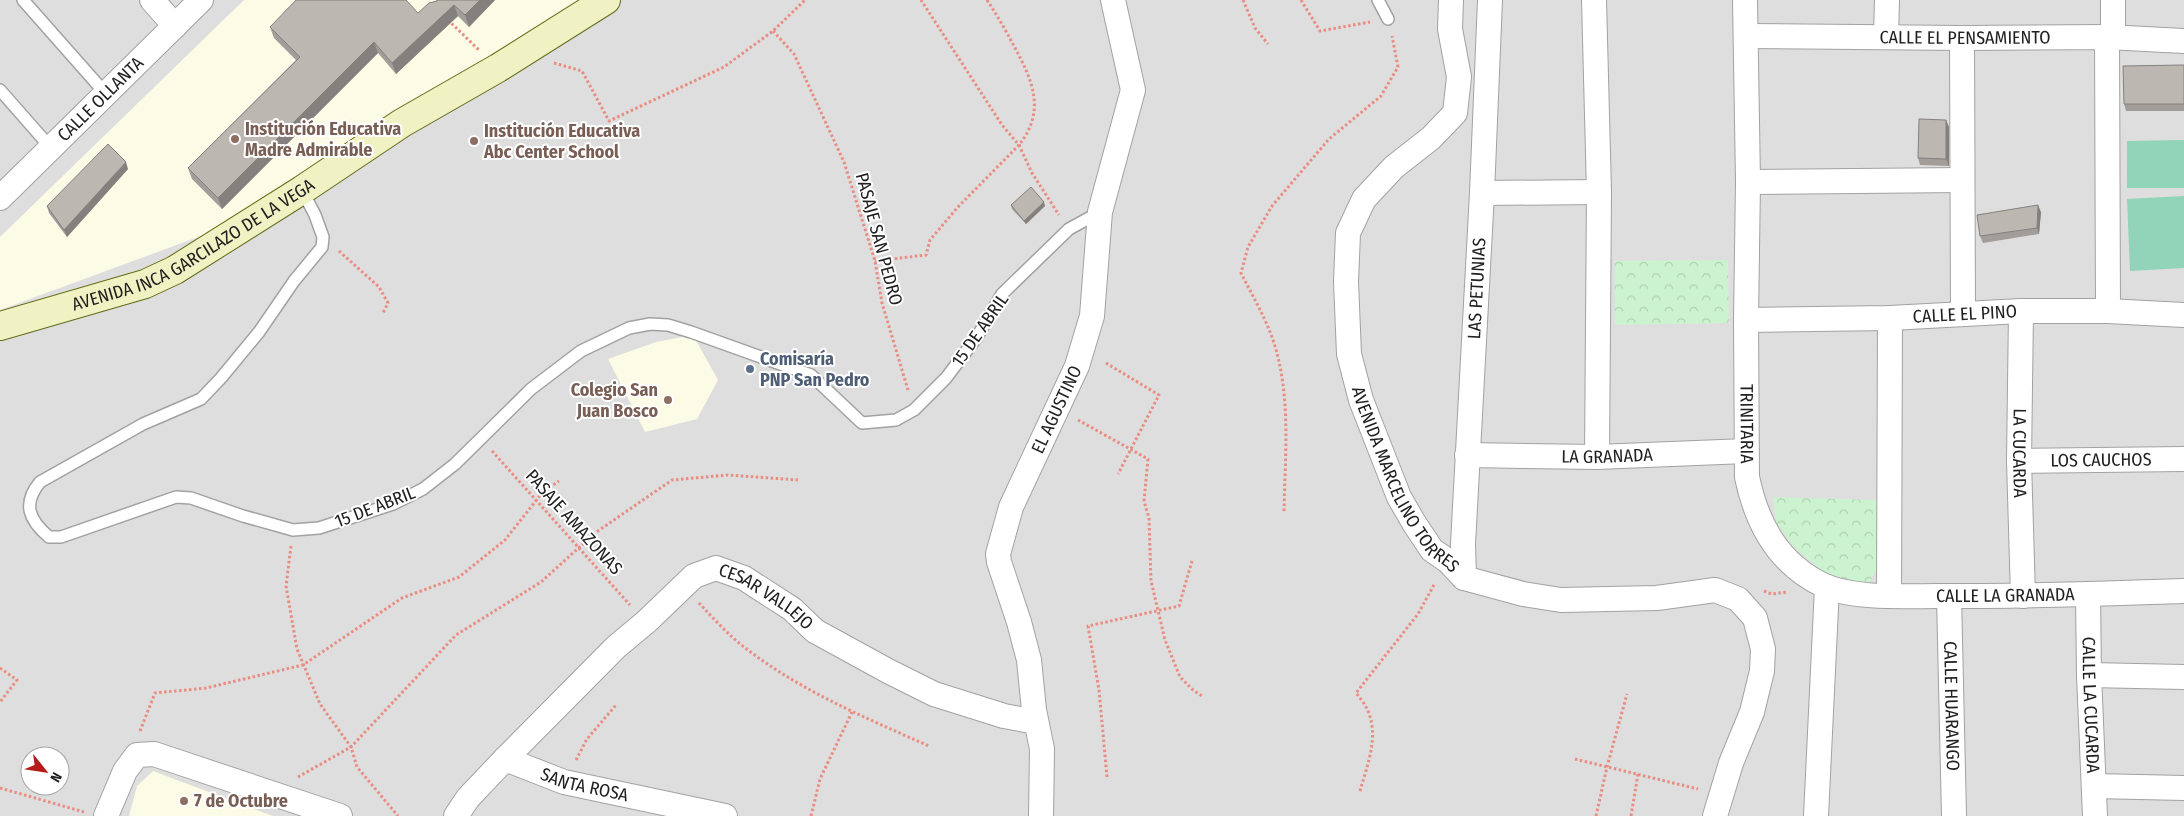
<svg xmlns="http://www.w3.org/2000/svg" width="2184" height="816" font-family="'Fira Sans Condensed',sans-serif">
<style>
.residential{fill:#dfdede;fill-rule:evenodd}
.education{fill:#fbfbe6}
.park{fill:url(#park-crowns)}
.pitch{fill:#91d4ba}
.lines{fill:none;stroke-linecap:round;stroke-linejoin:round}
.lane-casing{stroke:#a2a2a2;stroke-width:14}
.street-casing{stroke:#a2a2a2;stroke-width:26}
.secondary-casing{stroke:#626c14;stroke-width:30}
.path{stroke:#e98c81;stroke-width:3;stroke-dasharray:2.5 2.5;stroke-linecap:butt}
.lane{stroke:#fff;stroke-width:11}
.street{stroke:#fff;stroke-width:24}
.secondary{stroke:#f0f2c4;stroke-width:28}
.wall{fill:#a39d99}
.shaded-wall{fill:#84807d}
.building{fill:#bdb7b2;stroke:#84807d}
.education-dot{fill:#8d6e63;stroke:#fff;stroke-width:2}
.service-dot{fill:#5c6f8a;stroke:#fff;stroke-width:2}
.labels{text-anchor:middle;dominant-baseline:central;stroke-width:4;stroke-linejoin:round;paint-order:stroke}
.street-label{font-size:18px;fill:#212121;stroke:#fff}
.education-label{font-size:18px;font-weight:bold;fill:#785e54;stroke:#fff;text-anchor:start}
.service-label{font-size:18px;font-weight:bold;fill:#4e5e75;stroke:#fff;text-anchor:start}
</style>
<defs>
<pattern id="park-crowns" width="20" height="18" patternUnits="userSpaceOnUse" patternTransform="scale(1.25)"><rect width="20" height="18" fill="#ccf3cf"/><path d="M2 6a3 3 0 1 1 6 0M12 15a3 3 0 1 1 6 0" fill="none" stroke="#afd0b1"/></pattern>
</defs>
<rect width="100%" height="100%" fill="#f0eee9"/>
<path class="residential" d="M 0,0 L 2184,0 L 2184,816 L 0,816 ZM 30,756 L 60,756 L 60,786 L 30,786 Z"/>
<g class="education">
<path d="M 244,0 L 582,0 L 220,229 L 0,310 L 0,237 Z"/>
<path d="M 693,335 L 718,380 L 697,419 L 645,432 L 608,359 L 656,342 Z"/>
<path d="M 153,771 L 273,816 L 129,816 L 137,786 Z"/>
</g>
<g class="park">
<path d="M 1728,260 L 1729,323 L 1615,325 L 1615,261 Z"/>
<path d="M 1773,497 L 1878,500 L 1880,564 L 1869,583 L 1836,583 L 1793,546 L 1776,522 Z"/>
</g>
<g class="pitch">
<path d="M 2184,140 L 2184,188 L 2127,188 L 2127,141 Z"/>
<path d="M 2184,196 L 2184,268 L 2130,271 L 2127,199 Z"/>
</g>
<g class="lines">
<g class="lane-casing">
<g id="lane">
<path d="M 23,0 L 106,94"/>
<path d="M 1378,0 L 1388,19"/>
<path d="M 0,90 L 51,148"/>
<path d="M 302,190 L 315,215 L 323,237 L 322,247 L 294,281 L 259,332 L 221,378 L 201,399 L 143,424 L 40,482 C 22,504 29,520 49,537 L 61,537 L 176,497 L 191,498 L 243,516 L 293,530 L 319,528 L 393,504 L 423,489 L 455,464 L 531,389 L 581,351 L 629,328 L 650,324 L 668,325 L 691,332 L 811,375 L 862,423 L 896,420 L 914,410 L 946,378 L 977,337 L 1002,294 L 1069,229 L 1100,212"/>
</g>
</g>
<g class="street-casing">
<g id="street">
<path d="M 152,0 L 175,26"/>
<path id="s1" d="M 1451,0 L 1450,29 L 1459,77 L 1455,113 L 1431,138 L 1394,167 L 1364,199 L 1348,233 L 1346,282 L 1349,354 L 1361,400 L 1399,497 L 1414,523 L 1432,550 L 1448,561 L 1464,578 L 1523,594 L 1561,600 L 1657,598 L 1715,590 L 1738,599 L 1755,618 L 1763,649 L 1762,671 L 1752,712 L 1731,763 L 1715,816"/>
<path d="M 1594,0 L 1599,192 L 1597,457"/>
<path id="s2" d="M 1745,0 L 1748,182 L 1746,320 L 1747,477 C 1757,525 1779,565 1825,586 C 1855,599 1905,596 1938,596 C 2020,596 2102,594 2184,591"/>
<path d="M 2113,0 L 2113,37"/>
<path id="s3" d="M 1746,36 L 1962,38 L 2107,37 L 2184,41"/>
<path d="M 1886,37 L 1887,0"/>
<path d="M 2107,37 L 2108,311"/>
<path d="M 1962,38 L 1963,314"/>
<path d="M 1748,182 L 1962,180"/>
<path d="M 1482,193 L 1599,192"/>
<path id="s4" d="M 0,198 L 201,0"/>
<path id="s5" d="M 2021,311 L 2019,461 L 2023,596"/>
<path id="s6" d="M 1746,320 L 1890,318 L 2021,311 L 2108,311 L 2184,315"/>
<path id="s7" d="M 1467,455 L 1597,457 L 1746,451"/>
<path id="s8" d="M 2019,461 L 2184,459"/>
<path id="s9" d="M 1464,578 L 1463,544 L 1482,193 L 1490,0"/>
<path id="s10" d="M 2088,594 L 2089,675 L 2095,816"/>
<path d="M 1889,596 L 1890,318"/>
<path id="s11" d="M 1949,596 L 1954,816"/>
<path d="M 2089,675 L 2184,677"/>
<path id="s12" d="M 505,759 L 564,782 L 725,816"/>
<path d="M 2094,786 L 2184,788"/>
<path d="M 106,816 L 125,771 L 137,755 L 154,754 L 340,816"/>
<path id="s13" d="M 456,816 L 468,798 L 505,759 L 616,647 L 646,622 L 694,576 L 716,568 L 744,578 L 792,609 L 815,631 L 888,671 L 934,694 L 1004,716 L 1036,722"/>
<path id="s14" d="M 1041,816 L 1042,749 L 1034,710 L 1029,660 L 1019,622 L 999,562 L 998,554 L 1011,507 L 1077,366 L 1092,316 L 1100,212 L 1133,90 L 1113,0"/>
<path d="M 1816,816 L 1827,587"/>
</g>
</g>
<g class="secondary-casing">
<g id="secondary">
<path id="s15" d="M 0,326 L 145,284 L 175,270 L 302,190 L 402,123 L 498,68 L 606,0"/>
</g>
</g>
<g class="path">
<path d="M 987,0 C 997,15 1006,31 1014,46 C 1033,81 1046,111 1019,145 L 1032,173 L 1059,215"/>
<path d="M 1243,0 L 1255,28 L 1268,44"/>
<path d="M 1301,0 L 1320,31 L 1370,22"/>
<path d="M 448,20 L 480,51"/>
<path d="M 773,31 L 794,54 L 844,162 L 875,261 L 882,303 L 908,390"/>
<path d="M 554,63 L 582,71 L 609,121 L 724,67 L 773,31 L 805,0"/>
<path d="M 339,251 L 379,287 L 388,303 L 383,313"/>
<path d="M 875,261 L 926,255 L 930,240 L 957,208 L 1019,145 L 1002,125 L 921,0"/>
<path d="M 1106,363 L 1159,395 L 1118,474"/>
<path d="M 1078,420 L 1148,459 L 1144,501 L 1149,518 L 1151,581 L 1165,640 L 1180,677 L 1193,690 L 1202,696"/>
<path d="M 492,451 L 630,605"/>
<path d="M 1284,511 C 1285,456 1291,400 1275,346 C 1267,320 1253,297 1241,273 L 1248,247 L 1272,206 L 1329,139 L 1381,96 L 1398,67 L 1392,36"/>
<path d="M 291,546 L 286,586 L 297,649 L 320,704 L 351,747 L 357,767 L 398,816"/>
<path d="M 1764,591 L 1771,594 L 1787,592"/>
<path d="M 699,603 C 714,619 730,637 748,650 C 803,692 866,718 929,746"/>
<path d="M 0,668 L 17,680 L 0,702"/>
<path d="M 140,731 L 155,693 L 206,688 L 303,665 L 402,598 L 459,577 L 505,540 L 542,493 L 559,481"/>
<path d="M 1575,759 L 1698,789"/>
<path d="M 576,760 L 587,739 L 616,705"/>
<path d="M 298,777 L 351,747 L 456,635 L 541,582 L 595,533 L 672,480 L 728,475 L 798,480"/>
<path d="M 1107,777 L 1099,690 L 1088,626 L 1179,606 L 1192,561"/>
<path d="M 0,788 L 84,812"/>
<path d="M 1360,791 C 1367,766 1380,735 1367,709 C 1365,704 1360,698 1356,693 L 1418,614 L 1435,583"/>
<path d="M 811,816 L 820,779 L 852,712"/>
<path d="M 1596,816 L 1607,767 L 1627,694"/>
<path d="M 1631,816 L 1638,774"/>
</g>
<use href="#lane" class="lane"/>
<use href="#street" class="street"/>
<use href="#secondary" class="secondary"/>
</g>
<g class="wall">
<path d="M 437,0 L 495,0 L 469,27 L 458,16 L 396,74 L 378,53 L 222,209 L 192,179 L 188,168 L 296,60 L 274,38 L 270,27 L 418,13 Z"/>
<path d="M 2184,65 L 2184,111 L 2126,111 L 2124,104 Z"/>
<path d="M 1946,120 L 1949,127 L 1949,166 L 1920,165 L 1918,158 Z"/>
<path d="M 128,169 L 67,237 L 49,213 L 47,206 Z"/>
<path d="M 1011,205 L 1045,206 L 1026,224 L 1012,209 Z"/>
<path d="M 2041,212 L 2039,234 L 1983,243 L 1980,236 Z"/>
</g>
<g class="shaded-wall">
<path d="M 480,0 L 495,0 L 469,27 L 465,15 Z"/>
<path d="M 454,5 L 458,16 L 396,74 L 392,63 Z"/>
<path d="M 374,42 L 378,53 L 222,209 L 218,198 Z"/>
<path d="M 1946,120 L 1949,127 L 1949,166 L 1946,159 Z"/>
<path d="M 126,162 L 128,169 L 67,237 L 64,230 Z"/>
<path d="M 1044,202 L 1045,206 L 1026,224 L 1024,221 Z"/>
<path d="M 2038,205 L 2041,212 L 2039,234 L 2037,228 Z"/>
</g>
<g class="building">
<path d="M 296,0 L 406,0 L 418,13 L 429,3 L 437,1 L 437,0 L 480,0 L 465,15 L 454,5 L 392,63 L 374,42 L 218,198 L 188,168 L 300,57 L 270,27 Z"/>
<path d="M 2184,65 L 2184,104 L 2124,104 L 2123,66 Z"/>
<path d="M 1919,119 L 1946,120 L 1946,159 L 1918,158 Z"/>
<path d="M 108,144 L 126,162 L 64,230 L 47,206 Z"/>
<path d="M 1031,187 L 1044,202 L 1024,221 L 1011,205 Z"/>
<path d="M 2038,205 L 2037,228 L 1980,236 L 1977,215 Z"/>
</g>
<g class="education-dot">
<circle cx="235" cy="139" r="5"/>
<circle cx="474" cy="141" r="5"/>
<circle cx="668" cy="400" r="5"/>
<circle cx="184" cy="801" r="5"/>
</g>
<circle class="service-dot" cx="750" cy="369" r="5"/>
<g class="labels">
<g class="street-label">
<text stroke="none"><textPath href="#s3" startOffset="219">CALLE EL PENSAMIENTO</textPath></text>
<text stroke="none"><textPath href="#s4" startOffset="141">CALLE OLLANTA</textPath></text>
<text transform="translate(879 239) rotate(75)">PASAJE SAN PEDRO</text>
<text stroke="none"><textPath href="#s15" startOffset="211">AVENIDA INCA GARCILAZO DE LA VEGA</textPath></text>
<text stroke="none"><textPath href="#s9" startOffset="290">LAS PETUNIAS</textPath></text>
<text stroke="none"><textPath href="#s6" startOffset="219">CALLE EL PINO</textPath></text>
<text transform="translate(980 330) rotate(-55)">15 DE ABRIL</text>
<text stroke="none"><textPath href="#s14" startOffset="424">EL AGUSTINO</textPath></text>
<text stroke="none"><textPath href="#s2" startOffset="424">TRINITARIA</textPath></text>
<text stroke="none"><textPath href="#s5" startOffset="142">LA CUCARDA</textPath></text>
<text stroke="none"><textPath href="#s7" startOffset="140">LA GRANADA</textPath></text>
<text stroke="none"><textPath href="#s8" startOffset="82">LOS CAUCHOS</textPath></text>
<text stroke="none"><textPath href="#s1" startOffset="538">AVENIDA MARCELINO TORRES</textPath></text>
<text transform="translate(375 507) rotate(-21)">15 DE ABRIL</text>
<text transform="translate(574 522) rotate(48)">PASAJE AMAZONAS</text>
<text stroke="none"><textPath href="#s2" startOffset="798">CALLE LA GRANADA</textPath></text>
<text stroke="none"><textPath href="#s13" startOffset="420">CESAR VALLEJO</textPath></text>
<text stroke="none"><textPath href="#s10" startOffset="111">CALLE LA CUCARDA</textPath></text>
<text stroke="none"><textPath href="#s11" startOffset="110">CALLE HUARANGO</textPath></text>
<text stroke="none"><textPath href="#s12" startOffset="84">SANTA ROSA</textPath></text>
</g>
<g class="education-label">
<text x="245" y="129">Institución Educativa<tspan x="245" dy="21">Madre Admirable</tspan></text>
<text x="484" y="131">Institución Educativa<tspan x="484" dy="21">Abc Center School</tspan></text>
<text x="658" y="390" text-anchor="end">Colegio San<tspan x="658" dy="21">Juan Bosco</tspan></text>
<text x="194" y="801">7 de Octubre</text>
</g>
<g class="service-label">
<text x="760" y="359">Comisaría<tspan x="760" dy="21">PNP San Pedro</tspan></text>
</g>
</g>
<g transform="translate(45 771) rotate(120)"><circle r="24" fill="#ffffff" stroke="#a6a6a6"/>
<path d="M0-4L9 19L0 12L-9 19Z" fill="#b71a1a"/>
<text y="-8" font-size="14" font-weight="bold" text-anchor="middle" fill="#212121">N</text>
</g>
</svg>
